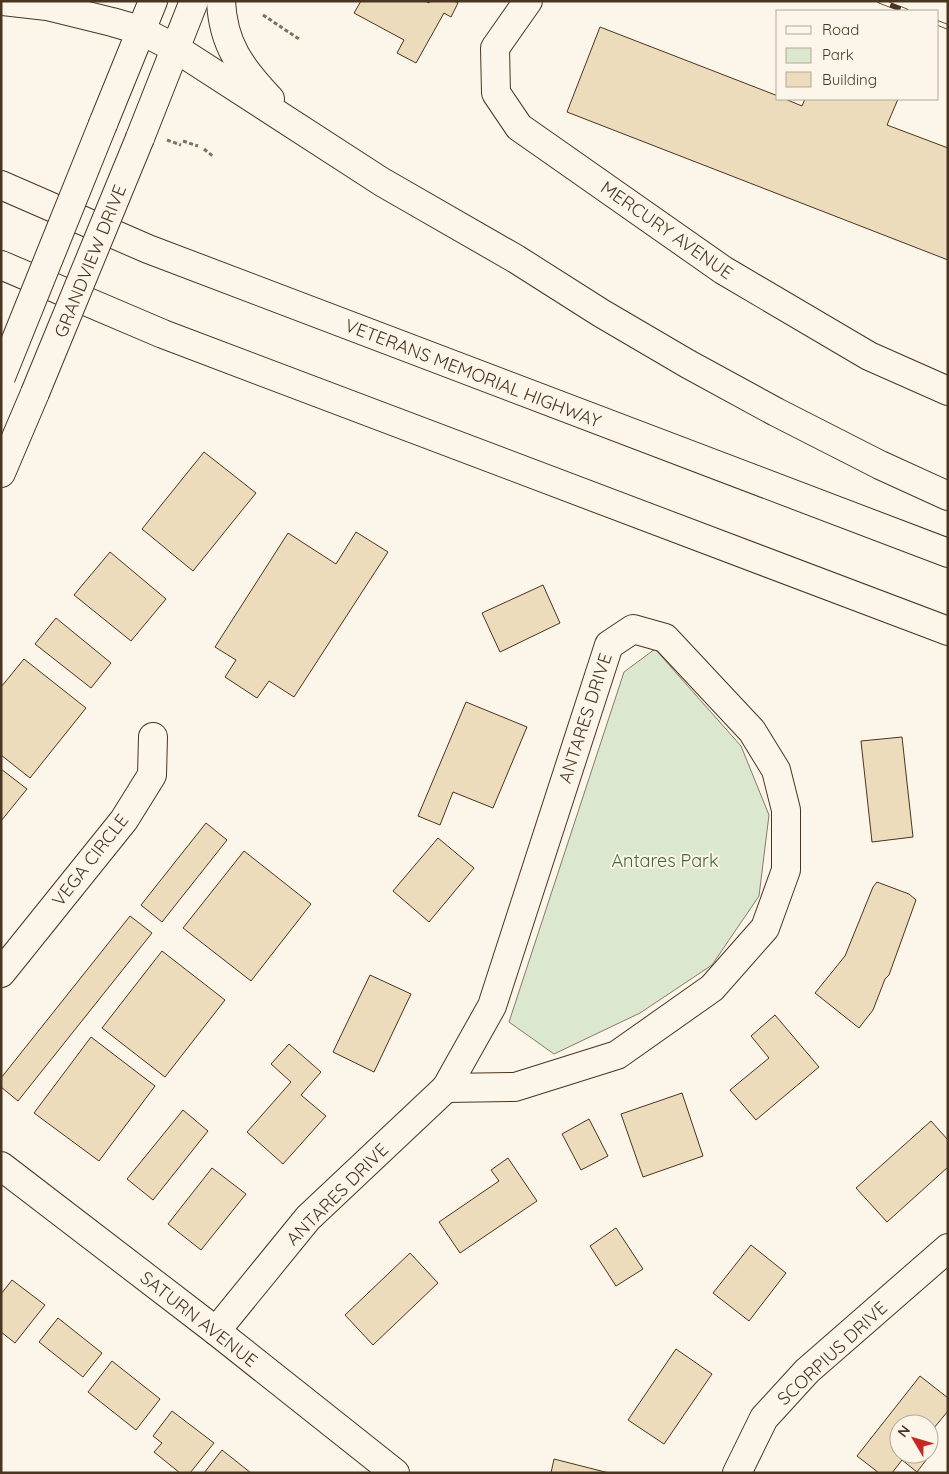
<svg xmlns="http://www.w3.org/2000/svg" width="949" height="1474" font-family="Quicksand,sans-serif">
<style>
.green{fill:#dce7d0;stroke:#887966}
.building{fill:#ecdcbc;stroke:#4a3520}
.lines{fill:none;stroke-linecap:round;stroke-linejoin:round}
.minor-casing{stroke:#4a3520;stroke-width:30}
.highway-casing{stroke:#4a3520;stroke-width:30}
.path{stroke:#7f6f5c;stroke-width:3;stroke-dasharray:4 2.5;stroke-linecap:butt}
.minor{stroke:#fbf6e9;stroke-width:28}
.highway{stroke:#fbf6e9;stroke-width:28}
.rail-casing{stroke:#4a3520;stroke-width:5.5}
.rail{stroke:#fbf6e9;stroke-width:4;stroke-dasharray:11;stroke-linecap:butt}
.highway-bridge-casing{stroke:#4a3520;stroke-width:30;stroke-linecap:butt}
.highway-bridge{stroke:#fbf6e9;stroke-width:28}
.labels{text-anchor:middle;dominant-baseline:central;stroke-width:4;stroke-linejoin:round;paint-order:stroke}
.street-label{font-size:18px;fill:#4a3520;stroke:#fbf6e9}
.park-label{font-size:18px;fill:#436837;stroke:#fbf6e9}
</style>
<rect width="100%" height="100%" fill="#fbf6e9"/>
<path class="green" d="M 655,649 L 741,746 L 769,815 L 759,896 L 712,965 L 640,1013 L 554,1054 L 509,1022 L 624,672 Z"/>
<g class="building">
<path d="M 361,1 L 425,1 L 429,3 L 430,1 L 454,1 L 458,3 L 451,17 L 444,13 L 416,63 L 397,53 L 404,40 L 354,13 Z"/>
<path d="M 600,27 L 778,96 L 778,99 L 785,99 L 802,106 L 805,99 L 898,99 L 887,125 L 948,148 L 948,260 L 567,112 Z"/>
<path d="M 204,452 L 256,493 L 193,571 L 142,529 Z"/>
<path d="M 356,532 L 388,552 L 294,697 L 269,681 L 257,698 L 225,677 L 236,660 L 215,647 L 288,533 L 336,564 Z"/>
<path d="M 110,552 L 166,599 L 131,641 L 74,595 Z"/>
<path d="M 543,585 L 560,623 L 500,652 L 482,613 Z"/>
<path d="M 56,618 L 111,663 L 91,688 L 35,644 Z"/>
<path d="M 24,659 L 86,708 L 30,778 L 1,755 L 1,687 Z"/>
<path d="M 466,702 L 527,727 L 493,808 L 453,792 L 440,825 L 418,816 Z"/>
<path d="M 902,737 L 913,837 L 872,842 L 861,741 Z"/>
<path d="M 1,769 L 27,789 L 1,821 Z"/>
<path d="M 206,823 L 227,840 L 162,922 L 141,905 Z"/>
<path d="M 438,838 L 474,868 L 429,922 L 393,891 Z"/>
<path d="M 244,851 L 311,904 L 251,981 L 183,928 Z"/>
<path d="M 877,882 L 909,894 L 916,900 L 889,975 L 885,979 L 873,1010 L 859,1028 L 815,993 L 845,956 L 873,887 Z"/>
<path d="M 130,916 L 152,933 L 18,1101 L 1,1087 L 1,1078 Z"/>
<path d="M 162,951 L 225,1000 L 165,1077 L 102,1028 Z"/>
<path d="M 370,975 L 411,994 L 374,1072 L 333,1052 Z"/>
<path d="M 775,1015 L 819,1067 L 756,1120 L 730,1090 L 769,1058 L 751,1036 Z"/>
<path d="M 91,1037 L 155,1086 L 99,1161 L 34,1113 Z"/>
<path d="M 289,1044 L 321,1072 L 301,1095 L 326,1116 L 283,1164 L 247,1132 L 291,1082 L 271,1064 Z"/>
<path d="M 682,1093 L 703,1156 L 643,1177 L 621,1114 Z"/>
<path d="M 183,1110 L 208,1131 L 153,1200 L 127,1179 Z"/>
<path d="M 589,1119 L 608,1156 L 581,1170 L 562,1134 Z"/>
<path d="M 931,1121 L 948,1140 L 948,1167 L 887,1222 L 856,1188 Z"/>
<path d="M 508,1158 L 537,1201 L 460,1253 L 439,1222 L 499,1181 L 491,1170 Z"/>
<path d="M 212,1168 L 246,1194 L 201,1250 L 168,1224 Z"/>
<path d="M 616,1228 L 643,1269 L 616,1286 L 590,1246 Z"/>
<path d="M 751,1245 L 786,1273 L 749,1321 L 713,1293 Z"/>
<path d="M 410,1253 L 438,1283 L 373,1345 L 345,1315 Z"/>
<path d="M 12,1280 L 45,1305 L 15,1343 L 1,1332 L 1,1294 Z"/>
<path d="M 58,1318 L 102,1353 L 83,1377 L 39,1342 Z"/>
<path d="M 676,1349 L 712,1374 L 664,1444 L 628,1420 Z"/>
<path d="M 112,1361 L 160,1399 L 136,1430 L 88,1392 Z"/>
<path d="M 920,1376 L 948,1398 L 948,1411 L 929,1434 L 929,1424 L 899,1424 L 899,1454 L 929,1454 L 929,1442 L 936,1447 L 917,1472 L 902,1460 L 892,1473 L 879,1473 L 857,1456 Z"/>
<path d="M 172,1411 L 214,1443 L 190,1473 L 180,1473 L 154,1452 L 162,1443 L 153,1436 Z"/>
<path d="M 222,1450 L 251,1473 L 204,1473 Z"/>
<path d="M 554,1459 L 609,1473 L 551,1473 Z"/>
</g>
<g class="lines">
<g class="minor-casing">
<g id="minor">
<path d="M 528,1 L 495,48 L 496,93 L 519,127 L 723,270 L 869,356 L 948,391"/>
<path d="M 633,629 L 665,638 L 752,731 L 776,770 L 786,810 L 786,870 L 765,928 L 712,988 L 617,1055 L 515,1087 L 446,1088 L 492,1006 L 609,645 Z"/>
<path d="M 1,973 L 124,820 L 152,775 L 153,737"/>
<path d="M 1,1166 L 216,1331 L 395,1473"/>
<path d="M 216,1331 L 308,1218 L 446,1088"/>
<path d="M 737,1473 L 764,1418 L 807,1371 L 948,1248"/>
</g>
</g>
<g class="highway-casing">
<g id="highway">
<path d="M 3,1 L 47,6 L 112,22 L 140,30 L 175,48 L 382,182 L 516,259 L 601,313 L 688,364 L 776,412 L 880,465 L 948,496"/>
<path d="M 221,1 C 223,45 241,68 270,99"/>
<path d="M 103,124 L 153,1"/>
<path d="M 140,138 L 194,1"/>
<path d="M 1,185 L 148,249 L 948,553"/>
<path d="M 1,265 L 163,334 L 948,631"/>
<path d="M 1,473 L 35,393"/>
</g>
</g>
<g class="path">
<path d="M 263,15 L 299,39"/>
<path d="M 167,140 L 181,145"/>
<path d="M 183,141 L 198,146"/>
<path d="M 204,149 L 214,157"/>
</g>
<use href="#minor" class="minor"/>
<use href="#highway" class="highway"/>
<g class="rail-casing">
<g id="rail">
<path d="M 880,1 L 906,11"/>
<path d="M 938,23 L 948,27"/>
</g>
</g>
<use href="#rail" class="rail"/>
<g class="highway-bridge-casing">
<g id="highway-bridge">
<path d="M 1,377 L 103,124"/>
<path d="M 35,393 L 140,138"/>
</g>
</g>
<use href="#highway-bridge" class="highway-bridge"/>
</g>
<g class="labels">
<g class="street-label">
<text transform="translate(667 230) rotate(35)">MERCURY AVENUE</text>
<text transform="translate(90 261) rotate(-68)">GRANDVIEW DRIVE</text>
<text transform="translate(473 373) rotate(21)">VETERANS MEMORIAL HIGHWAY</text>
<text transform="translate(585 718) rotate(-72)">ANTARES DRIVE</text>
<text transform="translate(90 860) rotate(-52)">VEGA CIRCLE</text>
<text transform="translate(337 1194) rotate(-45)">ANTARES DRIVE</text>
<text transform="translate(199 1319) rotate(38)">SATURN AVENUE</text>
<text transform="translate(832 1353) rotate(-43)">SCORPIUS DRIVE</text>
</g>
<g class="park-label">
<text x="665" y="860">Antares Park</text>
</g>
</g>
<rect width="949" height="1474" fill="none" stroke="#4a3520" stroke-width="5"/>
<rect x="776" y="10" width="162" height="90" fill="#fbf6e9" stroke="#b4a999"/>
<rect x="786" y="26" width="25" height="8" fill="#fbf6e9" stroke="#b4a999"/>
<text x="822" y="35" font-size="15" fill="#4a3520">Road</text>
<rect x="786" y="48" width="25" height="15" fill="#dce7d0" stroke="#b4a999"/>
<text x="822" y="60" font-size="15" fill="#4a3520">Park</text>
<rect x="786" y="72" width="25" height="15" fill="#ecdcbc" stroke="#b4a999"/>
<text x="822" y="85" font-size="15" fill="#4a3520">Building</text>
<g transform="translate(914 1439) rotate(308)"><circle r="24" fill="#fbf6e9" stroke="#b4a999"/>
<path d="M0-4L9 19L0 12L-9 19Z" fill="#c62828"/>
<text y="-8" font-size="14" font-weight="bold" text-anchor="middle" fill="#4a3520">N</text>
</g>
</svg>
